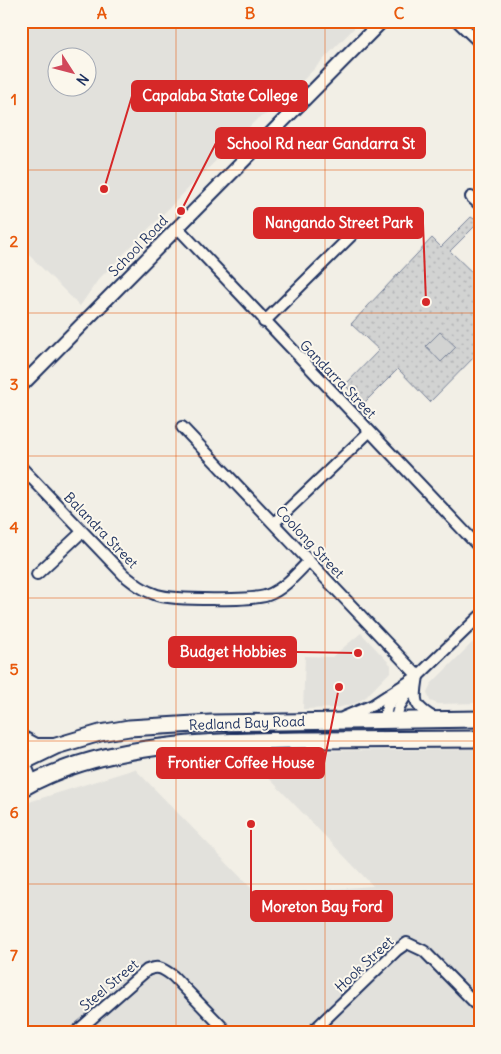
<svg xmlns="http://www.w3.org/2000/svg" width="501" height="1054" font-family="Delius,sans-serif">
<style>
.built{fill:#e2e1dc;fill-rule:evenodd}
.park{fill:url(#park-dots);stroke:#768198}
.pitch{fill:#d2d3d2;stroke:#768198}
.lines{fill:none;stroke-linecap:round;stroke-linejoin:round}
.minor-casing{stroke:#1b2f5e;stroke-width:14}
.tertiary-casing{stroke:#1b2f5e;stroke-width:16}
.secondary-casing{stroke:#1b2f5e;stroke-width:18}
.primary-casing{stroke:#1b2f5e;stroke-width:19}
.minor{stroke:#fbf7ec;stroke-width:10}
.tertiary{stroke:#fbf7ec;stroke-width:12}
.secondary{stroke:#fbf7ec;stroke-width:14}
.primary{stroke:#fbf7ec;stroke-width:15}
.grid{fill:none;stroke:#e8590c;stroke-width:1;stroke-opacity:0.55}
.labels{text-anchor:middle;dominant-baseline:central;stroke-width:4;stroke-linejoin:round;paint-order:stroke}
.street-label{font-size:14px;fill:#1b2f5e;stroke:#fbf7ec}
.leader{fill:none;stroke:#d62828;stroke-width:2}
.callout-dot{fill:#d62828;stroke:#fbf7ec;stroke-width:2}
.callout{fill:#d62828;stroke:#d62828;stroke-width:2}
.callout-label{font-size:15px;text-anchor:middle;font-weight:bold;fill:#fff}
.neatline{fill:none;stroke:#e8590c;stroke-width:2}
.grid-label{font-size:16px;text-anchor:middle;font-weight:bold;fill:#e8590c}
</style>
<defs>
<pattern id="park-dots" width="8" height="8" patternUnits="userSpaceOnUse" patternTransform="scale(1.25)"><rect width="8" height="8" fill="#d2d3d2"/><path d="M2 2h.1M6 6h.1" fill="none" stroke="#b4b5b7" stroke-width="1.8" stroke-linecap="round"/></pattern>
</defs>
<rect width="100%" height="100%" fill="#f2efe6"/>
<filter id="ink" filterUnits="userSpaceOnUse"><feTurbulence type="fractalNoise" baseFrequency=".02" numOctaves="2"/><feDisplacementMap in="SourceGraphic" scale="10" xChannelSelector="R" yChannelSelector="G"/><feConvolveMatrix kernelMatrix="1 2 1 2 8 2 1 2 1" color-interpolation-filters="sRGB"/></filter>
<g filter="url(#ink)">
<g class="built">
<path d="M 21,21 L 361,21 L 272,112 L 258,118 L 98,280 L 80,306 L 21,247 ZM 58,58 L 88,58 L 88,88 L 58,88 Z"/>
<path d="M 361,633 L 391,665 L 391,671 L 366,697 L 356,703 L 337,708 L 303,709 L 305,656 L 332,657 Z"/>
<path d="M 480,635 L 480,703 L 438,704 L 430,701 L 427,692 L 431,684 Z"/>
<path d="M 480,749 L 480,1033 L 21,1033 L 21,807 L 32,801 L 135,769 L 258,895 L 373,886 L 244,752 Z"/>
</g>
<path class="park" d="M 471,217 L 479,222 L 450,251 L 480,280 L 480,351 L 430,402 L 398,369 L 363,404 L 345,385 L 379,350 L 351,324 L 432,238 L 441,247 Z"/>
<path class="pitch" d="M 440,332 L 456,347 L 441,362 L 426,346 Z"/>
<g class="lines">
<g class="minor-casing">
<g id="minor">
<path d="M 457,21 L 480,43"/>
<path d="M 471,197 L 480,205"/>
<path d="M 177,227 L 480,548"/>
<path d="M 264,322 L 363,224"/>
<path d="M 182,427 L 418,676"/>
<path d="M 21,467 L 124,575 C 134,583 144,591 157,595 C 173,600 252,601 268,595 C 284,589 297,573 309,561"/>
<path d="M 274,523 L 369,432"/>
<path d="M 37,574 L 82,532"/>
<path d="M 418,676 C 414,701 412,706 436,719"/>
<path d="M 344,717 L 373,705 L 418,676 L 480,616"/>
<path d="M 384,721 L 387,707 L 399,691"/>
<path d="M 395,721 L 399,707 L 415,681"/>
<path d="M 75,1033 L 147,970 C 159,965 163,969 173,976 L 228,1033"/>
<path d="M 311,1033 L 397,950 L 407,943 L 424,951 L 480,1008"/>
</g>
</g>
<g class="tertiary-casing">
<path id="tertiary" d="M 21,386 L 382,21"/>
</g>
<g class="secondary-casing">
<g id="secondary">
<path d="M 21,738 L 36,746 L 56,746"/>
<path d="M 21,759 L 31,783"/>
</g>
</g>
<g class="primary-casing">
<g id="primary">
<path d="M 21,763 L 56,746 L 100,733 L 129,728 L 211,723 L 480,719"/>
<path d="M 21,789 C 103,741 217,741 309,740 C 366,740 423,739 480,739"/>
</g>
</g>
<use href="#minor" class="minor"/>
<use href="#tertiary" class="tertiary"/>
<use href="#secondary" class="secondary"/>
<use href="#primary" class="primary"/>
</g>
</g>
<path class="grid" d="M 176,21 L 176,1033M 325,21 L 325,1033M 21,170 L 480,170M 21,313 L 480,313M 21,456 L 480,456M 21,598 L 480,598M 21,741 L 480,741M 21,884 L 480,884"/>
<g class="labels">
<g class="street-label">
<text transform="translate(138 246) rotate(-46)">School Road</text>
<text transform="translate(338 379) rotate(46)">Gandarra Street</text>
<text transform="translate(101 530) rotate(46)">Balandra Street</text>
<text transform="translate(310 542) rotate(47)">Coolong Street</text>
<text transform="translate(247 723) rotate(-2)">Redland Bay Road</text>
<text transform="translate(364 964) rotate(-43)">Hook Street</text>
<text transform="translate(109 985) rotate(-40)">Steel Street</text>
</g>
</g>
<path class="leader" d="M104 189L132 96M181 211L216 143M426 302L423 223M358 653L296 652M339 687L324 763M251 824L251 906"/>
<g class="callout-dot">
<circle cx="104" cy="189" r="5"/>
<circle cx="181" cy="211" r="5"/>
<circle cx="426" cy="302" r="5"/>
<circle cx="358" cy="653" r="5"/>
<circle cx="339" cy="687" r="5"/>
<circle cx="251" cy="824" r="5"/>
</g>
<g class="callout">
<rect x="132" y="81" width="175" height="30" rx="5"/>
<rect x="216" y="128" width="209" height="30" rx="5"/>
<rect x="254" y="208" width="169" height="30" rx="5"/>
<rect x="169" y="637" width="127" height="30" rx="5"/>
<rect x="157" y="748" width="167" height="30" rx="5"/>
<rect x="251" y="891" width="141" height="30" rx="5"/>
</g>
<g class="callout-label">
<text x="220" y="101">Capalaba State College</text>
<text x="321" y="149">School Rd near Gandarra St</text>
<text x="339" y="228">Nangando Street Park</text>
<text x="233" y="657">Budget Hobbies</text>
<text x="241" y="768">Frontier Coffee House</text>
<text x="322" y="912">Moreton Bay Ford</text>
</g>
<rect width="501" height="1054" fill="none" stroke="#fbf7ec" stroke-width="55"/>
<g transform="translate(72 72) rotate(126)"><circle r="24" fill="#fbf7ec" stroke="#a1a7b3"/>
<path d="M0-4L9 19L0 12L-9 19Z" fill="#d1495b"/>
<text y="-8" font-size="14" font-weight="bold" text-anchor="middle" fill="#1b2f5e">N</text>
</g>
<rect x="28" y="28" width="446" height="998" class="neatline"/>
<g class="grid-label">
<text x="102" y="19">A</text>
<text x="250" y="19">B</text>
<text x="399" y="19">C</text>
<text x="14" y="105">1</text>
<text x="14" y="247">2</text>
<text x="14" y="390">3</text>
<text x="14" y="533">4</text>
<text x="14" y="675">5</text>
<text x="14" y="818">6</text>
<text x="14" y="961">7</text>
</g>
</svg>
